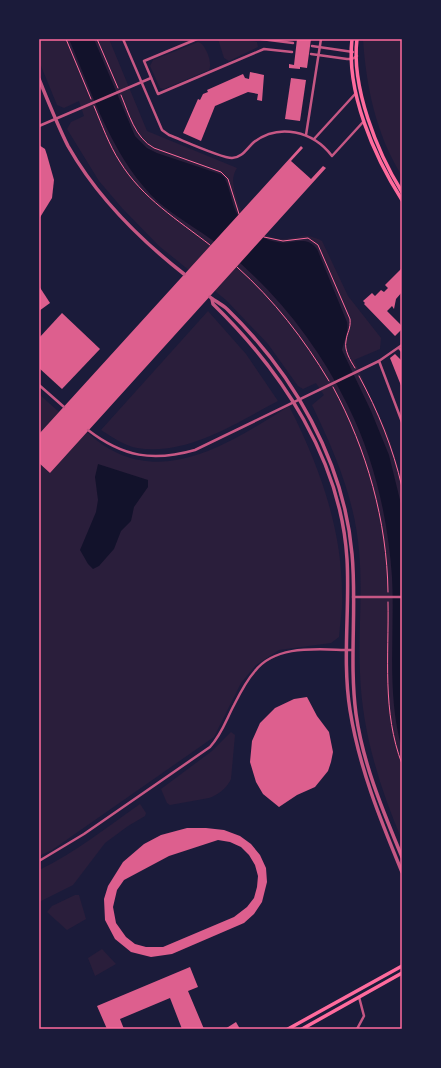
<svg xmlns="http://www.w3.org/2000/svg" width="441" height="1068" font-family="Commissioner,sans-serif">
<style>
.green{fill:#2a1e3b}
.water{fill:#12122b}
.building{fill:#dd5f8e;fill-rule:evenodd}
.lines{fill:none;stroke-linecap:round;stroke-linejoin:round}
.path{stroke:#ff6b9d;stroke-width:1}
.minor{stroke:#c65784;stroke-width:2.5}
.tertiary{stroke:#c65784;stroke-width:3.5}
.secondary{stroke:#ff6b9d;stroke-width:3.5}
.neatline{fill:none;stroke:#ff6b9d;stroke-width:1.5}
</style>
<rect width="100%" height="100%" fill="#1b1b3a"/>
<g class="green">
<path d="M 39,39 L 109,39 L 147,131 L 237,168 C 230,179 234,188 237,200 C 243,219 262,239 284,239 C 303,238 303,232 322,241 L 348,296 L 381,338 L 380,349 L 354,360 L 388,434 L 402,481 L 402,840 C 379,786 362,731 360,673 C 358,632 363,592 359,551 C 355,499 334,451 312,405 L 324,395 L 316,383 L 303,389 L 298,386 L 268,344 L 226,300 L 159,246 L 122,208 L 99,181 L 67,129 L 71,122 L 84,116 L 79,101 L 64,108 L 57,105 L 39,61 Z"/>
<path d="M 218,39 L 238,39 L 257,42 L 258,47 L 229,61 L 224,58 Z"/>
<path d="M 363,39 L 402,39 L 402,176 C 376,135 366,86 363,39 Z"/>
<path d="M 198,42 C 205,43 213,63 209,70 L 164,89 L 160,88 L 150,66 L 153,60 Z"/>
<path d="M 208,311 L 246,354 L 278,401 C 236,423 187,456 137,448 C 125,446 112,437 101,430 Z"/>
<path d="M 39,394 L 59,412 L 39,434 Z"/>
<path d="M 289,406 C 319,465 342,528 342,594 C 343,608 340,623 339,637 L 331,643 L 279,650 L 256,665 L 241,683 L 214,737 L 52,850 L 39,856 L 39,463 L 50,473 L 87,432 C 153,494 226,446 289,406 Z"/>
<path d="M 231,732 L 235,735 L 231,779 C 227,788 218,795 209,798 L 170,805 L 167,803 L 161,789 L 212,751 Z"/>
<path d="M 140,804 L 146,813 L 145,816 L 128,826 L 105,843 L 73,885 L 39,902 L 39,870 C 75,853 107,827 140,804 Z"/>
<path d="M 75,895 L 79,895 L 86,919 L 67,930 L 47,912 L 52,906 Z"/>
<path d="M 102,949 L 116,964 L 95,976 L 88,958 Z"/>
</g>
<g class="water">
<path d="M 69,39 L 94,39 L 135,136 L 147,148 L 157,153 L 220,174 L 224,177 C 232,191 231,210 243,222 C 253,232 263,240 277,242 C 292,245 306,234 317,249 L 347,322 C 349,331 344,341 342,350 L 371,411 L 389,455 L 402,508 L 402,749 C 386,693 395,634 392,577 C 388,518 374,458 348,406 C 318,344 274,289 220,246 C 199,229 169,214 151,195 C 110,151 92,93 69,39 Z"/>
<path d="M 98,464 L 148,480 L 148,487 L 134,507 L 131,521 L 121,531 L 114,549 L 99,566 L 93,569 L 88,564 L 80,550 L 96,512 L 98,500 L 95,477 Z"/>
</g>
<g class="building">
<path d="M 297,39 L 311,39 L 307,68 L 300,67 L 300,69 L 289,68 L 289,64 L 294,65 Z"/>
<path d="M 250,72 L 264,75 L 262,101 L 257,100 L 258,94 L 248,92 L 215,106 L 201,141 L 183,133 L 198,99 L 200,100 L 203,94 L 208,92 L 207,90 L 243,74 L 245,78 L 249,79 Z"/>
<path d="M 291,78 L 306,80 L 300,121 L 285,119 Z"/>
<path d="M 39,145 L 45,149 L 47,155 L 54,180 L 52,198 L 39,219 Z"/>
<path d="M 301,146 L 303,148 L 291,161 L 311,179 L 323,166 L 326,168 L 50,473 L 39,463 L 39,434 Z"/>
<path d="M 402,268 L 402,292 L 396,299 L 394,309 L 392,306 L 387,311 L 402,326 L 402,329 L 395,336 L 364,304 L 365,303 L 363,301 L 372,293 L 375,296 L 381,290 L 384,292 L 388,288 L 385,285 Z"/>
<path d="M 39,286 L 50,303 L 39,311 Z"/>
<path d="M 62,313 L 100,349 L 62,389 L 39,368 L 39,338 Z"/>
<path d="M 395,354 L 402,361 L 402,388 L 390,358 Z"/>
<path d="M 307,697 L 317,716 L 329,732 L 333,752 L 331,762 L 328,771 L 315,787 L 297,795 L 279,807 L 263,794 L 256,782 L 250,762 L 252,741 L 260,723 L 275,708 L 294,699 Z"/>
<path d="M 187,828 L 206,828 L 224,830 L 240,836 L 251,844 L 260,855 L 266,868 L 267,882 L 262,902 L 254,914 L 244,923 L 172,954 L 151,957 L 131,952 L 115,939 L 105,920 L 104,899 L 108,886 L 123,862 L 144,844 L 161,835 ZM 218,840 L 230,842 L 241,847 L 249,855 L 255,865 L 258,876 L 257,887 L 254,898 L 247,907 L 234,917 L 163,947 L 146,947 L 135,944 L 126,937 L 116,923 L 113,907 L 117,890 L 124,880 L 169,856 Z"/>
<path d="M 190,967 L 198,987 L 188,991 L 204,1029 L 182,1029 L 170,998 L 120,1019 L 124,1029 L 107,1029 L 97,1006 Z"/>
<path d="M 236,1022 L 240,1029 L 225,1029 Z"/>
</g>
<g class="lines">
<g class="path">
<path d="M 66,39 L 91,99"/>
<path d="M 97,39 L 118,88"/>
<path d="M 121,95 C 129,114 135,138 154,148 L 221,172 L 228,179 L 239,214"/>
<path d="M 94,106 C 102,125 109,145 120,162 C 142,198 178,220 210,245"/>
<path d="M 264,237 L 283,241 L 308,238 L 318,245 L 350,319 C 351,329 347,332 346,341 C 344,350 350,360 355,368"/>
<path d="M 237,267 C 274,300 304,339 329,381"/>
<path d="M 359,376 C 378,411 393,448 402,487"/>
<path d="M 333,387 C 367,450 387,521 388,592"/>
<path d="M 388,602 C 389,656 382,712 402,764"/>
</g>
<g class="minor">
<path d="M 123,39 L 162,130 L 169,135 C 182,140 221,158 232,158 C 242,158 247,148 254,142 C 279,123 313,131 332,156 L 364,121"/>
<path d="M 197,39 L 144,61 L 158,94 L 264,49 L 292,52"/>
<path d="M 261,39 L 293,43"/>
<path d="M 312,46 L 353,52"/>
<path d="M 311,54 L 347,59 L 352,59 L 357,56"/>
<path d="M 39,126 L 151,78"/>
<path d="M 306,135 L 321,39"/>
<path d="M 314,139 L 356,93"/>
<path d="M 399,348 L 402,351"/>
<path d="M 379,361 L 402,422"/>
<path d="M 39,385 L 64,407"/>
<path d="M 88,430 C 123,457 153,462 195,450 L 379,361 L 402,345"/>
<path d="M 353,597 L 402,597"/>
<path d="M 39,861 L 84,834 L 210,747 C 222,734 226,720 234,705 C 240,693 246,681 255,671 C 277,643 321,650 352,650"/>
<path d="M 357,1029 L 364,1016 L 359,997"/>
</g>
<g class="tertiary">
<path d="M 39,79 C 48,101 57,124 68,146 C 97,197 138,238 184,274"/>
<path d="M 210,297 C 215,301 221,304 227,309 C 293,373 344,461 352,554 C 357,607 349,661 356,714 C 363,764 383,811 402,857"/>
<path d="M 212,299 L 213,304 C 282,371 341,460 347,559 C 350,609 342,660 350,710 C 359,767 380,819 402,872"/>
</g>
<g class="secondary">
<path d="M 352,39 C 346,92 374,156 402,200"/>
<path d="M 357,39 C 351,87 377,152 402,192"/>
<path d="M 288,1029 L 402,966"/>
<path d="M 302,1029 L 402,973"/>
</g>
</g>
<rect width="441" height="1068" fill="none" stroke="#1b1b3a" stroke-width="80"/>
<rect x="40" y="40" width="361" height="988" class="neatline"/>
</svg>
